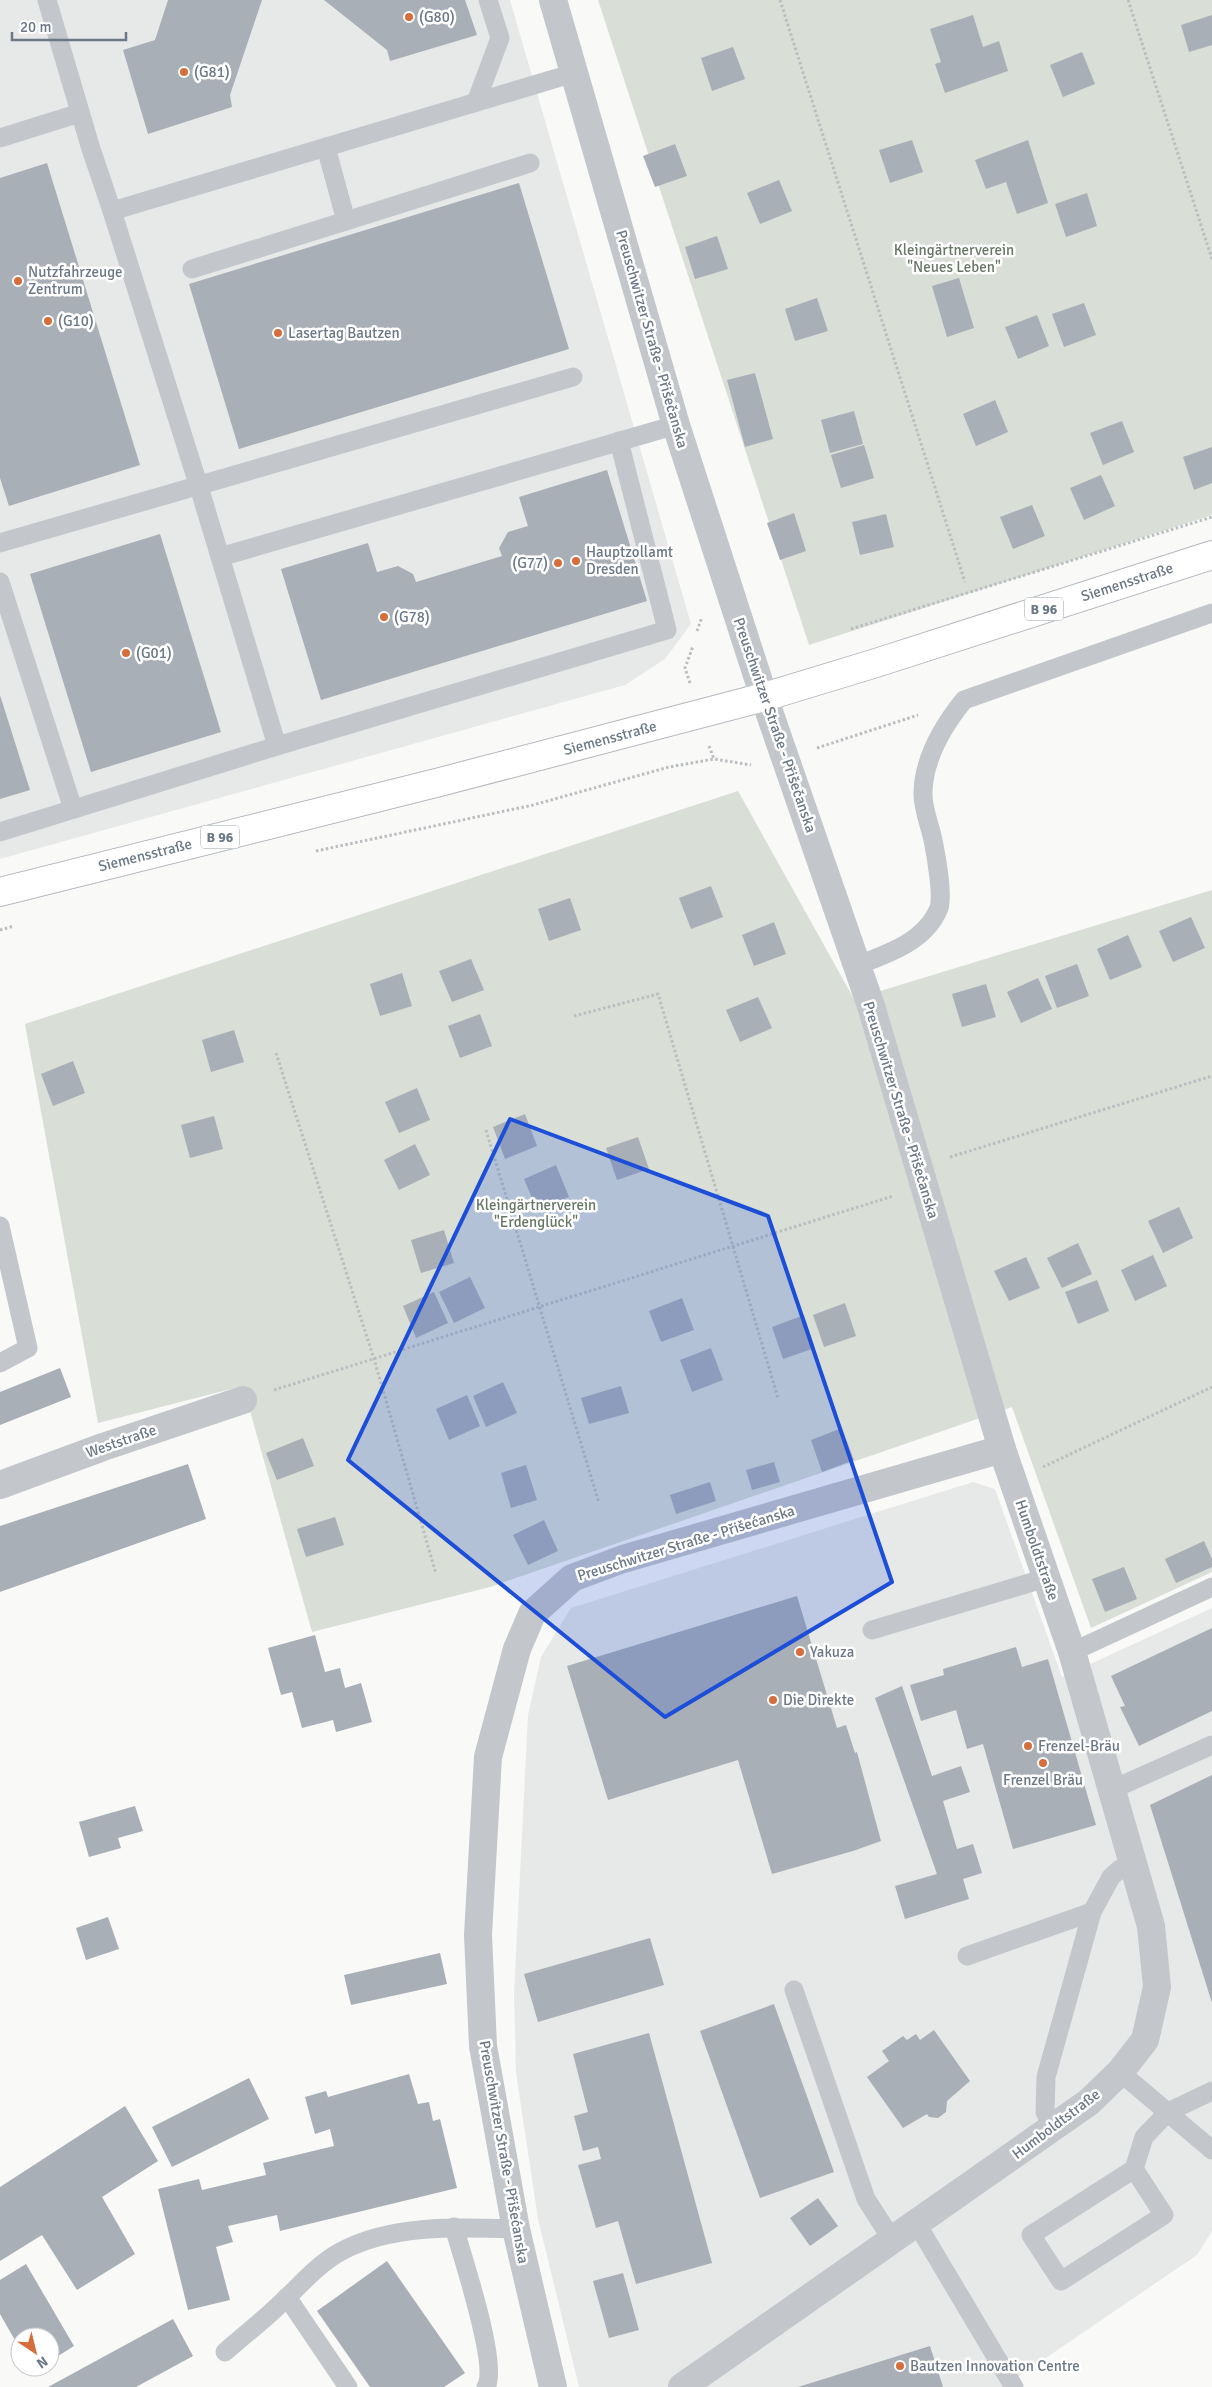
<svg xmlns="http://www.w3.org/2000/svg" width="1212" height="2387" font-family="Signika,sans-serif">
<style>
.built{fill:#e7e8e8}
.green{fill:#d9ded7}
.building{fill:#a9afb6}
.lines{fill:none;stroke-linecap:round;stroke-linejoin:round}
.primary-casing{stroke:#b4b8bd;stroke-width:30}
.path{stroke:#bbbec0;stroke-width:3;stroke-dasharray:2.5 2.5;stroke-linecap:butt}
.lane{stroke:#c3c6ca;stroke-width:19}
.street{stroke:#c3c6ca;stroke-width:28}
.primary{stroke:#fff;stroke-width:28}
.marked{fill:#1d4ed8;fill-opacity:0.2;stroke:#1d4ed8;stroke-width:4;stroke-linejoin:round}
.poi-dot{fill:#d56d3c;stroke:#fff;stroke-width:2}
.labels{text-anchor:middle;dominant-baseline:central;stroke-width:5;stroke-linejoin:round;paint-order:stroke}
.shield{fill:#fff;stroke:#97a0aa;stroke-width:1}
.shield-label{font-size:14px;font-weight:bold;fill:#6b7886}
.poi-label{font-size:15px;fill:#6b7886;stroke:#fff;text-anchor:start}
.park-label{font-size:15px;fill:#677865;stroke:#fff}
.street-label{font-size:15px;fill:#6b7886;stroke:#fff}
</style>
<rect width="100%" height="100%" fill="#f9f9f8"/>
<g class="built">
<path d="M 0,0 L 510,0 L 691,624 L 665,659 L 625,685 L 0,859 Z"/>
<path d="M 973,1482 L 995,1489 L 1062,1677 L 1212,1608 L 1212,2231 L 1197,2255 L 1003,2387 L 579,2387 L 538,2219 L 516,2073 L 514,1994 L 528,1715 L 541,1657 L 571,1608 Z"/>
</g>
<g class="green">
<path d="M 598,0 L 1212,0 L 1212,515 L 809,645 Z"/>
<path d="M 738,791 L 854,999 L 1212,890 L 1212,1572 L 1091,1628 L 1012,1407 L 490,1587 L 312,1632 L 243,1386 L 98,1423 L 25,1024 Z"/>
</g>
<g class="building">
<path d="M 168,0 L 262,0 L 230,95 L 232,107 L 148,134 L 123,50 L 155,40 Z"/>
<path d="M 324,0 L 465,0 L 477,35 L 390,61 L 387,50 Z"/>
<path d="M 973,15 L 983,47 L 999,41 L 1008,71 L 945,93 L 935,64 L 941,62 L 930,29 Z"/>
<path d="M 1212,15 L 1212,45 L 1189,52 L 1181,25 Z"/>
<path d="M 733,47 L 745,79 L 712,91 L 701,58 Z"/>
<path d="M 1082,52 L 1095,84 L 1063,97 L 1050,65 Z"/>
<path d="M 912,140 L 923,172 L 890,183 L 879,150 Z"/>
<path d="M 1028,140 L 1048,203 L 1017,214 L 1006,182 L 986,189 L 975,160 Z"/>
<path d="M 675,144 L 687,176 L 655,187 L 643,156 Z"/>
<path d="M 47,163 L 140,465 L 9,506 L 0,478 L 0,178 Z"/>
<path d="M 779,180 L 792,211 L 760,224 L 747,193 Z"/>
<path d="M 519,183 L 569,349 L 239,449 L 189,284 Z"/>
<path d="M 1087,193 L 1097,226 L 1066,237 L 1055,204 Z"/>
<path d="M 717,236 L 728,269 L 695,279 L 685,247 Z"/>
<path d="M 959,278 L 974,328 L 947,337 L 932,286 Z"/>
<path d="M 817,298 L 828,331 L 795,341 L 785,309 Z"/>
<path d="M 1084,303 L 1096,335 L 1064,347 L 1052,314 Z"/>
<path d="M 1037,315 L 1049,346 L 1018,359 L 1005,327 Z"/>
<path d="M 755,373 L 773,439 L 745,447 L 727,380 Z"/>
<path d="M 995,400 L 1008,432 L 976,446 L 963,414 Z"/>
<path d="M 854,411 L 863,444 L 830,453 L 821,420 Z"/>
<path d="M 1122,421 L 1134,452 L 1103,465 L 1090,433 Z"/>
<path d="M 864,445 L 874,478 L 841,488 L 831,455 Z"/>
<path d="M 1212,447 L 1212,483 L 1194,490 L 1183,457 Z"/>
<path d="M 607,470 L 647,601 L 321,700 L 281,569 L 368,543 L 377,572 L 398,566 L 413,574 L 416,582 L 502,556 L 499,548 L 508,532 L 528,526 L 519,497 Z"/>
<path d="M 1101,475 L 1115,506 L 1084,520 L 1070,488 Z"/>
<path d="M 1032,505 L 1045,536 L 1013,549 L 1000,517 Z"/>
<path d="M 794,513 L 806,551 L 780,560 L 767,523 Z"/>
<path d="M 886,514 L 894,547 L 860,555 L 852,522 Z"/>
<path d="M 160,534 L 221,732 L 91,772 L 30,574 Z"/>
<path d="M 0,695 L 30,790 L 0,799 Z"/>
<path d="M 711,886 L 723,917 L 691,929 L 679,898 Z"/>
<path d="M 570,898 L 581,930 L 549,941 L 538,909 Z"/>
<path d="M 1191,917 L 1205,948 L 1173,962 L 1159,931 Z"/>
<path d="M 774,922 L 786,954 L 754,966 L 742,935 Z"/>
<path d="M 1128,935 L 1142,967 L 1110,980 L 1097,949 Z"/>
<path d="M 471,959 L 484,990 L 452,1002 L 439,971 Z"/>
<path d="M 1077,964 L 1089,996 L 1057,1008 L 1045,976 Z"/>
<path d="M 402,973 L 412,1006 L 380,1016 L 370,984 Z"/>
<path d="M 1038,978 L 1052,1009 L 1021,1023 L 1007,992 Z"/>
<path d="M 986,984 L 996,1017 L 962,1027 L 952,994 Z"/>
<path d="M 758,997 L 772,1028 L 740,1042 L 726,1010 Z"/>
<path d="M 480,1014 L 492,1046 L 460,1058 L 448,1026 Z"/>
<path d="M 234,1030 L 244,1062 L 211,1072 L 202,1040 Z"/>
<path d="M 73,1061 L 85,1093 L 53,1106 L 41,1074 Z"/>
<path d="M 417,1088 L 430,1120 L 399,1133 L 385,1102 Z"/>
<path d="M 525,1114 L 537,1146 L 505,1159 L 493,1127 Z"/>
<path d="M 214,1116 L 223,1149 L 190,1158 L 181,1125 Z"/>
<path d="M 638,1137 L 649,1169 L 617,1180 L 606,1148 Z"/>
<path d="M 415,1144 L 430,1175 L 399,1190 L 384,1160 Z"/>
<path d="M 556,1165 L 569,1197 L 537,1210 L 524,1179 Z"/>
<path d="M 1179,1207 L 1193,1238 L 1163,1253 L 1148,1221 Z"/>
<path d="M 444,1230 L 454,1263 L 421,1273 L 411,1240 Z"/>
<path d="M 1078,1243 L 1092,1274 L 1062,1288 L 1047,1258 Z"/>
<path d="M 1153,1255 L 1167,1286 L 1135,1301 L 1121,1270 Z"/>
<path d="M 1026,1257 L 1040,1288 L 1009,1301 L 994,1271 Z"/>
<path d="M 470,1277 L 485,1308 L 454,1323 L 439,1292 Z"/>
<path d="M 1097,1280 L 1109,1311 L 1078,1324 L 1065,1292 Z"/>
<path d="M 434,1292 L 448,1323 L 416,1338 L 403,1306 Z"/>
<path d="M 682,1298 L 694,1330 L 661,1342 L 649,1311 Z"/>
<path d="M 845,1303 L 856,1336 L 824,1347 L 813,1315 Z"/>
<path d="M 804,1315 L 815,1348 L 783,1359 L 772,1327 Z"/>
<path d="M 711,1348 L 723,1380 L 692,1392 L 680,1360 Z"/>
<path d="M 60,1368 L 71,1397 L 0,1425 L 0,1392 Z"/>
<path d="M 503,1382 L 517,1413 L 486,1427 L 473,1396 Z"/>
<path d="M 621,1386 L 629,1413 L 589,1424 L 581,1398 Z"/>
<path d="M 467,1395 L 480,1426 L 449,1440 L 436,1409 Z"/>
<path d="M 842,1428 L 854,1460 L 822,1472 L 811,1440 Z"/>
<path d="M 303,1438 L 314,1466 L 277,1480 L 266,1453 Z"/>
<path d="M 774,1462 L 780,1482 L 752,1490 L 746,1470 Z"/>
<path d="M 188,1464 L 206,1519 L 0,1592 L 0,1526 Z"/>
<path d="M 526,1465 L 537,1500 L 511,1508 L 501,1473 Z"/>
<path d="M 710,1482 L 716,1501 L 676,1514 L 670,1495 Z"/>
<path d="M 335,1517 L 344,1545 L 306,1557 L 297,1529 Z"/>
<path d="M 544,1520 L 558,1551 L 528,1565 L 513,1535 Z"/>
<path d="M 1204,1541 L 1212,1559 L 1212,1567 L 1176,1583 L 1165,1559 Z"/>
<path d="M 1124,1567 L 1137,1599 L 1105,1612 L 1092,1579 Z"/>
<path d="M 797,1596 L 837,1728 L 846,1725 L 855,1753 L 857,1752 L 881,1841 L 853,1851 L 772,1874 L 738,1760 L 608,1800 L 567,1666 Z"/>
<path d="M 1212,1628 L 1212,1711 L 1139,1746 L 1120,1707 L 1125,1706 L 1111,1676 Z"/>
<path d="M 315,1635 L 325,1672 L 340,1668 L 345,1688 L 361,1683 L 372,1722 L 336,1732 L 333,1720 L 302,1728 L 292,1692 L 281,1695 L 268,1648 Z"/>
<path d="M 1016,1647 L 1022,1667 L 1048,1659 L 1096,1825 L 1013,1849 L 983,1744 L 967,1749 L 956,1710 L 921,1721 L 910,1685 L 944,1675 L 943,1669 Z"/>
<path d="M 902,1686 L 932,1776 L 961,1766 L 970,1792 L 943,1801 L 957,1849 L 973,1844 L 982,1873 L 963,1879 L 969,1899 L 905,1919 L 895,1886 L 937,1874 L 875,1698 Z"/>
<path d="M 1212,1775 L 1212,2003 L 1150,1805 Z"/>
<path d="M 135,1806 L 143,1831 L 118,1838 L 121,1848 L 89,1857 L 79,1822 Z"/>
<path d="M 108,1917 L 119,1949 L 86,1960 L 76,1928 Z"/>
<path d="M 650,1938 L 664,1985 L 538,2022 L 524,1974 Z"/>
<path d="M 440,1953 L 447,1984 L 351,2005 L 344,1975 Z"/>
<path d="M 774,2004 L 834,2172 L 760,2198 L 700,2031 Z"/>
<path d="M 934,2030 L 970,2081 L 947,2101 L 946,2112 L 938,2118 L 929,2117 L 927,2114 L 903,2128 L 867,2077 L 889,2061 L 882,2051 L 903,2036 L 907,2040 L 916,2034 L 920,2040 Z"/>
<path d="M 649,2033 L 712,2263 L 636,2284 L 618,2221 L 596,2228 L 578,2165 L 601,2159 L 598,2147 L 583,2151 L 574,2116 L 588,2112 L 573,2054 Z"/>
<path d="M 409,2074 L 418,2104 L 429,2102 L 433,2121 L 440,2119 L 457,2188 L 280,2231 L 277,2215 L 228,2226 L 233,2242 L 216,2247 L 230,2300 L 188,2310 L 158,2189 L 199,2179 L 202,2190 L 266,2175 L 263,2163 L 334,2146 L 330,2129 L 315,2134 L 305,2097 L 326,2091 L 328,2097 Z"/>
<path d="M 249,2078 L 269,2119 L 172,2167 L 152,2127 Z"/>
<path d="M 125,2106 L 158,2161 L 102,2197 L 135,2254 L 77,2290 L 42,2235 L 0,2261 L 0,2187 Z"/>
<path d="M 818,2198 L 838,2226 L 810,2246 L 790,2218 Z"/>
<path d="M 387,2261 L 465,2373 L 444,2387 L 370,2387 L 317,2311 Z"/>
<path d="M 26,2264 L 74,2346 L 50,2361 L 50,2337 L 20,2337 L 20,2349 L 0,2314 L 0,2280 Z"/>
<path d="M 623,2273 L 639,2330 L 609,2338 L 593,2281 Z"/>
<path d="M 173,2319 L 193,2356 L 136,2387 L 48,2387 Z"/>
<path d="M 930,2346 L 943,2387 L 798,2387 Z"/>
</g>
<g class="lines">
<g class="primary-casing">
<path id="primary" d="M 0,892 L 440,782 L 764,697 L 876,663 L 1212,555"/>
</g>
<g class="path">
<path d="M 780,0 L 965,582"/>
<path d="M 1128,0 L 1212,259"/>
<path d="M 851,629 L 1212,517"/>
<path d="M 697,631 L 702,617"/>
<path d="M 690,683 L 685,668 L 693,646"/>
<path d="M 709,746 L 714,759"/>
<path d="M 817,748 L 918,715"/>
<path d="M 316,851 L 533,805 L 669,767 L 714,759 L 751,765"/>
<path d="M 0,930 L 14,926"/>
<path d="M 574,1016 L 658,994 L 778,1398"/>
<path d="M 276,1053 L 374,1359 L 436,1574"/>
<path d="M 486,1130 L 599,1503"/>
<path d="M 950,1157 L 1212,1076"/>
<path d="M 274,1390 L 893,1196"/>
<path d="M 1043,1467 L 1212,1387"/>
</g>
<g class="lane">
<path d="M 47,0 L 91,149 L 112,211 L 574,73"/>
<path d="M 476,102 L 500,38 L 488,0"/>
<path d="M 0,138 L 80,113"/>
<path d="M 112,211 L 199,487 L 277,746"/>
<path d="M 346,221 L 530,163"/>
<path d="M 192,269 L 346,221 L 326,147"/>
<path d="M 0,543 L 573,377"/>
<path d="M 220,557 L 676,425"/>
<path d="M 0,582 L 73,809"/>
<path d="M 0,832 L 277,746 L 667,630 L 619,441"/>
<path d="M 858,965 C 888,954 926,941 939,908 C 943,895 936,855 933,840 C 930,825 922,807 923,792 C 924,757 943,726 964,700 L 1212,613"/>
<path d="M 0,1226 L 28,1348 L 0,1363"/>
<path d="M 872,1630 L 1046,1578"/>
<path d="M 1072,1652 L 1212,1587"/>
<path d="M 1111,1790 L 1212,1745"/>
<path d="M 967,1956 L 1092,1912"/>
<path d="M 794,1990 L 866,2199 L 893,2241"/>
<path d="M 1120,2072 L 1212,2150"/>
<path d="M 1054,2129 L 1045,2112 L 1046,2077 L 1092,1912 L 1111,1877 L 1120,1869 L 1132,1864"/>
<path d="M 1134,2169 L 1164,2215 L 1061,2281 L 1031,2235 L 1134,2169 L 1144,2137 L 1168,2112 L 1212,2091"/>
<path d="M 917,2224 L 1014,2387"/>
<path d="M 454,2227 C 462,2256 499,2365 486,2387"/>
<path d="M 287,2297 L 348,2387"/>
<path d="M 225,2352 C 242,2337 260,2323 277,2307 C 297,2289 315,2266 340,2252 C 390,2224 460,2227 516,2229"/>
</g>
<g class="street">
<path d="M 553,0 L 676,425 L 764,697 L 871,1006 L 1002,1449 L 1072,1652 L 1151,1926 L 1157,1987 L 1145,2040 L 1120,2072 L 1089,2102 L 682,2387"/>
<path d="M 0,1485 L 103,1447 L 243,1400"/>
<path d="M 553,2387 L 516,2229 L 483,2046 L 478,1935 L 488,1757 L 517,1649 L 532,1614 L 572,1578 L 623,1559 L 1002,1449"/>
</g>
<use href="#primary" class="primary"/>
</g>
<path class="marked" d="M 510,1119 L 768,1216 L 892,1582 L 665,1717 L 348,1460 Z"/>
<g class="poi-dot">
<circle cx="409" cy="17" r="5"/>
<circle cx="184" cy="72" r="5"/>
<circle cx="18" cy="281" r="5"/>
<circle cx="48" cy="321" r="5"/>
<circle cx="278" cy="333" r="5"/>
<circle cx="576" cy="561" r="5"/>
<circle cx="558" cy="563" r="5"/>
<circle cx="384" cy="617" r="5"/>
<circle cx="126" cy="653" r="5"/>
<circle cx="800" cy="1652" r="5"/>
<circle cx="773" cy="1700" r="5"/>
<circle cx="1028" cy="1746" r="5"/>
<circle cx="1043" cy="1763" r="5"/>
<circle cx="900" cy="2366" r="5"/>
</g>
<g class="labels">
<g class="shield">
<rect x="1025" y="597.5" width="38" height="23" rx="4"/>
<rect x="201" y="825.5" width="38" height="23" rx="4"/>
</g>
<g class="shield-label">
<text x="1044" y="609">B 96</text>
<text x="220" y="837">B 96</text>
</g>
<g class="poi-label">
<text x="419" y="17">(G80)</text>
<text x="194" y="72">(G81)</text>
<text x="28" y="272">Nutzfahrzeuge<tspan x="28" dy="17">Zentrum</tspan></text>
<text x="58" y="321">(G10)</text>
<text x="288" y="333">Lasertag Bautzen</text>
<text x="586" y="552">Hauptzollamt<tspan x="586" dy="17">Dresden</tspan></text>
<text x="548" y="563" text-anchor="end">(G77)</text>
<text x="394" y="617">(G78)</text>
<text x="136" y="653">(G01)</text>
<text x="810" y="1652">Yakuza</text>
<text x="783" y="1700">Die Direkte</text>
<text x="1038" y="1746">Frenzel-Bräu</text>
<text x="1043" y="1780" text-anchor="middle">Frenzel Bräu</text>
<text x="910" y="2366">Bautzen Innovation Centre</text>
</g>
<g class="park-label">
<text x="954" y="250">Kleingärtnerverein<tspan x="954" dy="17">"Neues Leben"</tspan></text>
<text x="536" y="1205">Kleingärtnerverein<tspan x="536" dy="17">"Erdenglück"</tspan></text>
</g>
<g class="street-label">
<text transform="translate(652 339) rotate(74)">Preuschwitzer Straße - Přišečanska</text>
<text transform="translate(1127 582) rotate(-18)">Siemensstraße</text>
<text transform="translate(775 725) rotate(71)">Preuschwitzer Straße - Přišečanska</text>
<text transform="translate(610 738) rotate(-15)">Siemensstraße</text>
<text transform="translate(145 855) rotate(-14)">Siemensstraße</text>
<text transform="translate(901 1110) rotate(73)">Preuschwitzer Straße - Přišečanska</text>
<text transform="translate(121 1441) rotate(-19)">Weststraße</text>
<text transform="translate(686 1543) rotate(-17)">Preuschwitzer Straße - Přišećanska</text>
<text transform="translate(1037 1550) rotate(71)">Humboldtstraße</text>
<text transform="translate(1056 2124) rotate(-37)">Humboldtstraße</text>
<text transform="translate(504 2152) rotate(80)">Preuschwitzer Straße - Přišećanska</text>
</g>
</g>
<g transform="translate(35 2352) rotate(145)"><circle r="24" fill="#ffffff" stroke="#c4c9cf"/>
<path d="M0-4L9 19L0 12L-9 19Z" fill="#d56d3c"/>
<text y="-8" font-size="14" font-weight="bold" text-anchor="middle" fill="#6b7886">N</text>
</g>
<path d="M12 32v8h114v-8" fill="none" stroke="#6b7886" stroke-width="2.5"/>
<text x="20" y="32" font-size="15" fill="#6b7886" stroke="#ffffff" stroke-width="4" paint-order="stroke">20 m</text>
</svg>
